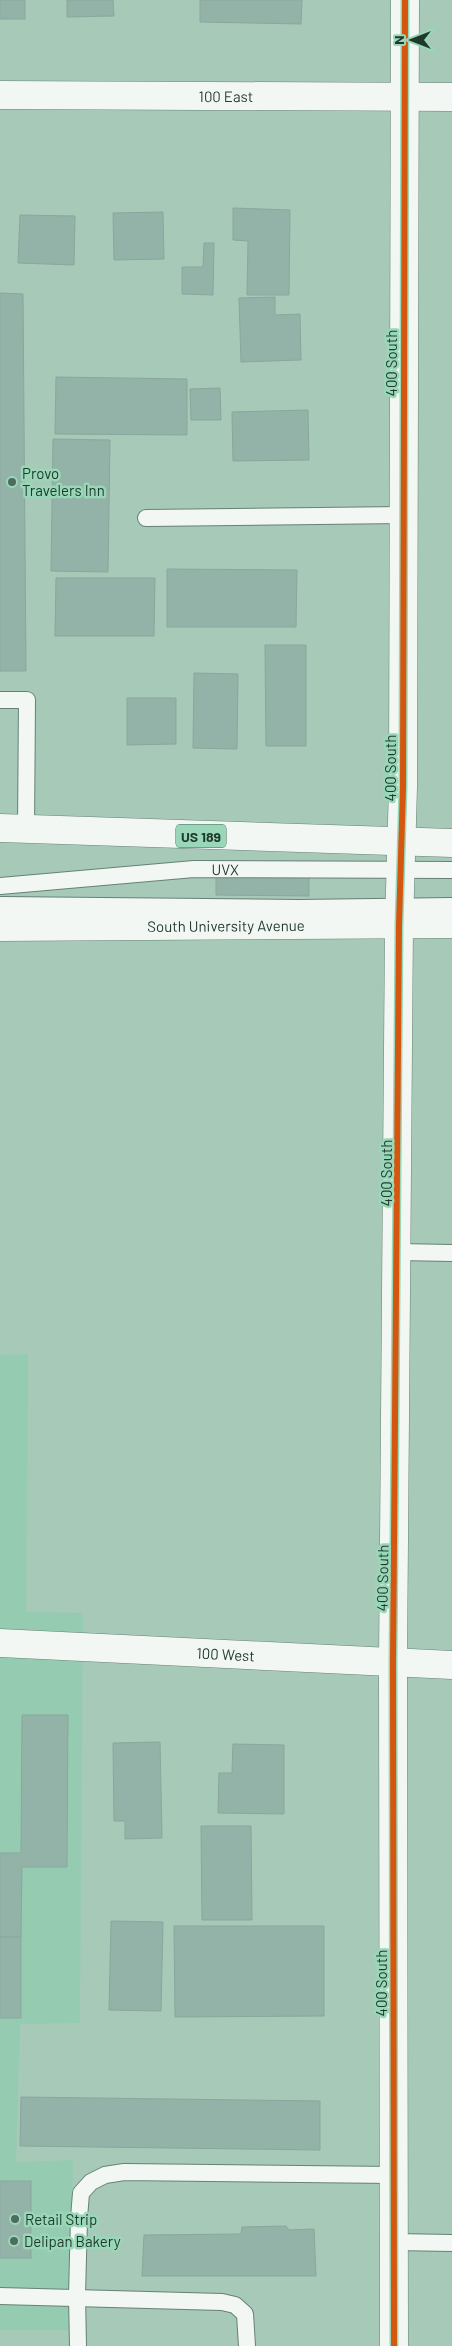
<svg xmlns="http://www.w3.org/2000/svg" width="452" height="2346" font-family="Barlow,sans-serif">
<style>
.built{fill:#95ccb1}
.building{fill:#94b3a8;stroke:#89a79c}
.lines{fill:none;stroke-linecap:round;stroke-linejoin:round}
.lane-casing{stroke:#668275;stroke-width:18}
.street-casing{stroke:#668275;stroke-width:29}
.highway-casing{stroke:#668275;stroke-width:29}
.lane{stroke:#f2f7f4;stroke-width:16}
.street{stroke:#f2f7f4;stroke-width:28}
.highway{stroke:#f2f7f4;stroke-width:28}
.cycleway-casing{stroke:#99d7b8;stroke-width:9}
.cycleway{stroke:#d4560f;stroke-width:6}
.poi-dot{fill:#4f6b5e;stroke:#99d7b8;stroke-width:2}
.labels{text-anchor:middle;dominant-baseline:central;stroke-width:5;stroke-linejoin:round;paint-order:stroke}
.shield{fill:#99d7b8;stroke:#446857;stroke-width:1}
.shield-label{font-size:14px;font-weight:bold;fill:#1f392d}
.street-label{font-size:15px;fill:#1f392d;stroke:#99d7b8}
.poi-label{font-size:15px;fill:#1f392d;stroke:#99d7b8;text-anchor:start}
</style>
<rect width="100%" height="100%" fill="#a7c9b8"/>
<path class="built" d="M 28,1354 L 26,1612 L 83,1613 L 80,2023 L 20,2024 L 16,2162 L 73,2160 L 70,2330 L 0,2330 L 0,1355 Z"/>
<g class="building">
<rect x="0" y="0" width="25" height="19"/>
<path d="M 67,0 L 113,0 L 114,16 L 67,17 Z"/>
<path d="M 200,0 L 302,0 L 301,24 L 200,22 Z"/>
<path d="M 233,208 L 290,210 L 289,295 L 247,295 L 248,241 L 233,240 Z"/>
<path d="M 163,212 L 164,259 L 114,260 L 113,213 Z"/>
<path d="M 20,215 L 75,216 L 74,265 L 18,263 Z"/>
<path d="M 204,243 L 214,243 L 213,295 L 182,294 L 182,267 L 203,267 Z"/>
<path d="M 0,293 L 23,294 L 26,671 L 0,671 Z"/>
<path d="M 275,297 L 275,315 L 300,314 L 301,360 L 241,362 L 239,298 Z"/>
<path d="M 56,377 L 187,379 L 187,435 L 55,434 Z"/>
<path d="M 220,388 L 221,420 L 191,420 L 190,389 Z"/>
<path d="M 308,410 L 309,460 L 233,461 L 232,412 Z"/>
<path d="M 53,439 L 110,440 L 108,572 L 51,571 Z"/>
<path d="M 167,569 L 297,570 L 296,627 L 167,627 Z"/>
<path d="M 56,578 L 155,578 L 154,636 L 55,636 Z"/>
<path d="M 265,645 L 306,645 L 306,746 L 266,746 Z"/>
<path d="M 194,673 L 238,674 L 237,749 L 193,748 Z"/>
<path d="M 127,698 L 176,698 L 176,744 L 127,745 Z"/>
<path d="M 216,874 L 309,874 L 309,896 L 216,895 Z"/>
<path d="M 22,1715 L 68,1715 L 67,1867 L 22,1867 L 21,1937 L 0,1937 L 0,1853 L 21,1853 Z"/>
<path d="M 160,1742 L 162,1838 L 125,1839 L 125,1821 L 114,1821 L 113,1743 Z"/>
<path d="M 233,1744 L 284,1745 L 284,1814 L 218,1813 L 219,1773 L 232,1773 Z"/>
<path d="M 201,1826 L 251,1826 L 252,1920 L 202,1920 Z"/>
<path d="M 111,1921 L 163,1922 L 161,2011 L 109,2010 Z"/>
<path d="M 174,1926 L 324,1926 L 324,2016 L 175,2017 Z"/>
<rect x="0" y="1937" width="21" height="81"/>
<path d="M 21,2097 L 320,2101 L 320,2150 L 20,2146 Z"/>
<rect x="0" y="2181" width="31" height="77"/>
<path d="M 286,2226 L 289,2230 L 314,2229 L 316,2276 L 142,2276 L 144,2235 L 241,2234 L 242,2227 Z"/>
</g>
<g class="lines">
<g class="lane-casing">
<g id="lane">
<path d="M 146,518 L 403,515"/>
<path d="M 0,700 L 27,700 L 26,829"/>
<path id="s1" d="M 0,886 L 194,869 L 452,870"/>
<path d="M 0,905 L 299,908 L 452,906"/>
<path d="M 398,1252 L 452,1253"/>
<path d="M 394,2242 L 452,2243"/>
<path d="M 0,2296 L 222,2302 L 235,2305 L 245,2314 L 247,2346"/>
<path d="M 78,2346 L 77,2296 L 79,2218 L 81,2193 L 91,2182 L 105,2175 L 124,2172 L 394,2175"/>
</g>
</g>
<g class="street-casing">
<g id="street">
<path id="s2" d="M 0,95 L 452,97"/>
<path id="s3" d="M 0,1643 L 452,1665"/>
<path d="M 394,2346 L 393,1663 L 399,925 L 403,787 L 405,0"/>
</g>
</g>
<g class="highway-casing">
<g id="highway">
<path d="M 0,828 L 452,843"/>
<path id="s4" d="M 0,927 L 452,924"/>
</g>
</g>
<use href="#lane" class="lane"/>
<use href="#street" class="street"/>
<use href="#highway" class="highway"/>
<g class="cycleway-casing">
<path id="cycleway" d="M 394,2346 L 393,1663 L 399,925 L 403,787 L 405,0"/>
</g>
<use href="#cycleway" class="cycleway"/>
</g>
<g class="poi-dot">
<circle cx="12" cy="482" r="5"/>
<circle cx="15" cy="2219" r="5"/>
<circle cx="14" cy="2241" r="5"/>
</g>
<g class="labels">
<rect class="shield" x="176" y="824.5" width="50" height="23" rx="4"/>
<g class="shield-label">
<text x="201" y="836">US 189</text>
</g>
<g class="street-label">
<text stroke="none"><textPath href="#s2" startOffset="226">100 East</textPath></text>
<text transform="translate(391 363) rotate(-90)">400 South</text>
<text transform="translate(390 768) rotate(-90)">400 South</text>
<text stroke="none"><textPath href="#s1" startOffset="226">UVX</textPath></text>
<text stroke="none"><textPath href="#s4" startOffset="226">South University Avenue</textPath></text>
<text transform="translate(386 1173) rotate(-90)">400 South</text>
<text transform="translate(382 1578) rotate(-89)">400 South</text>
<text stroke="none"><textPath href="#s3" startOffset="226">100 West</textPath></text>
<text transform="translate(381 1983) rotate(-90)">400 South</text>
</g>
<g class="poi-label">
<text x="22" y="473">Provo<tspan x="22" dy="17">Travelers Inn</tspan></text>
<text x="25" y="2219">Retail Strip</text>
<text x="24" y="2241">Delipan Bakery</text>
</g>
</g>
<g transform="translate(412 40) rotate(270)" stroke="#99d7b8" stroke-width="4" paint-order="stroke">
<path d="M0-4L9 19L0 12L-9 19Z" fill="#1f392d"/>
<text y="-8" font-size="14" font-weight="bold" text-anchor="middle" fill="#1f392d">N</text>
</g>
</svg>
